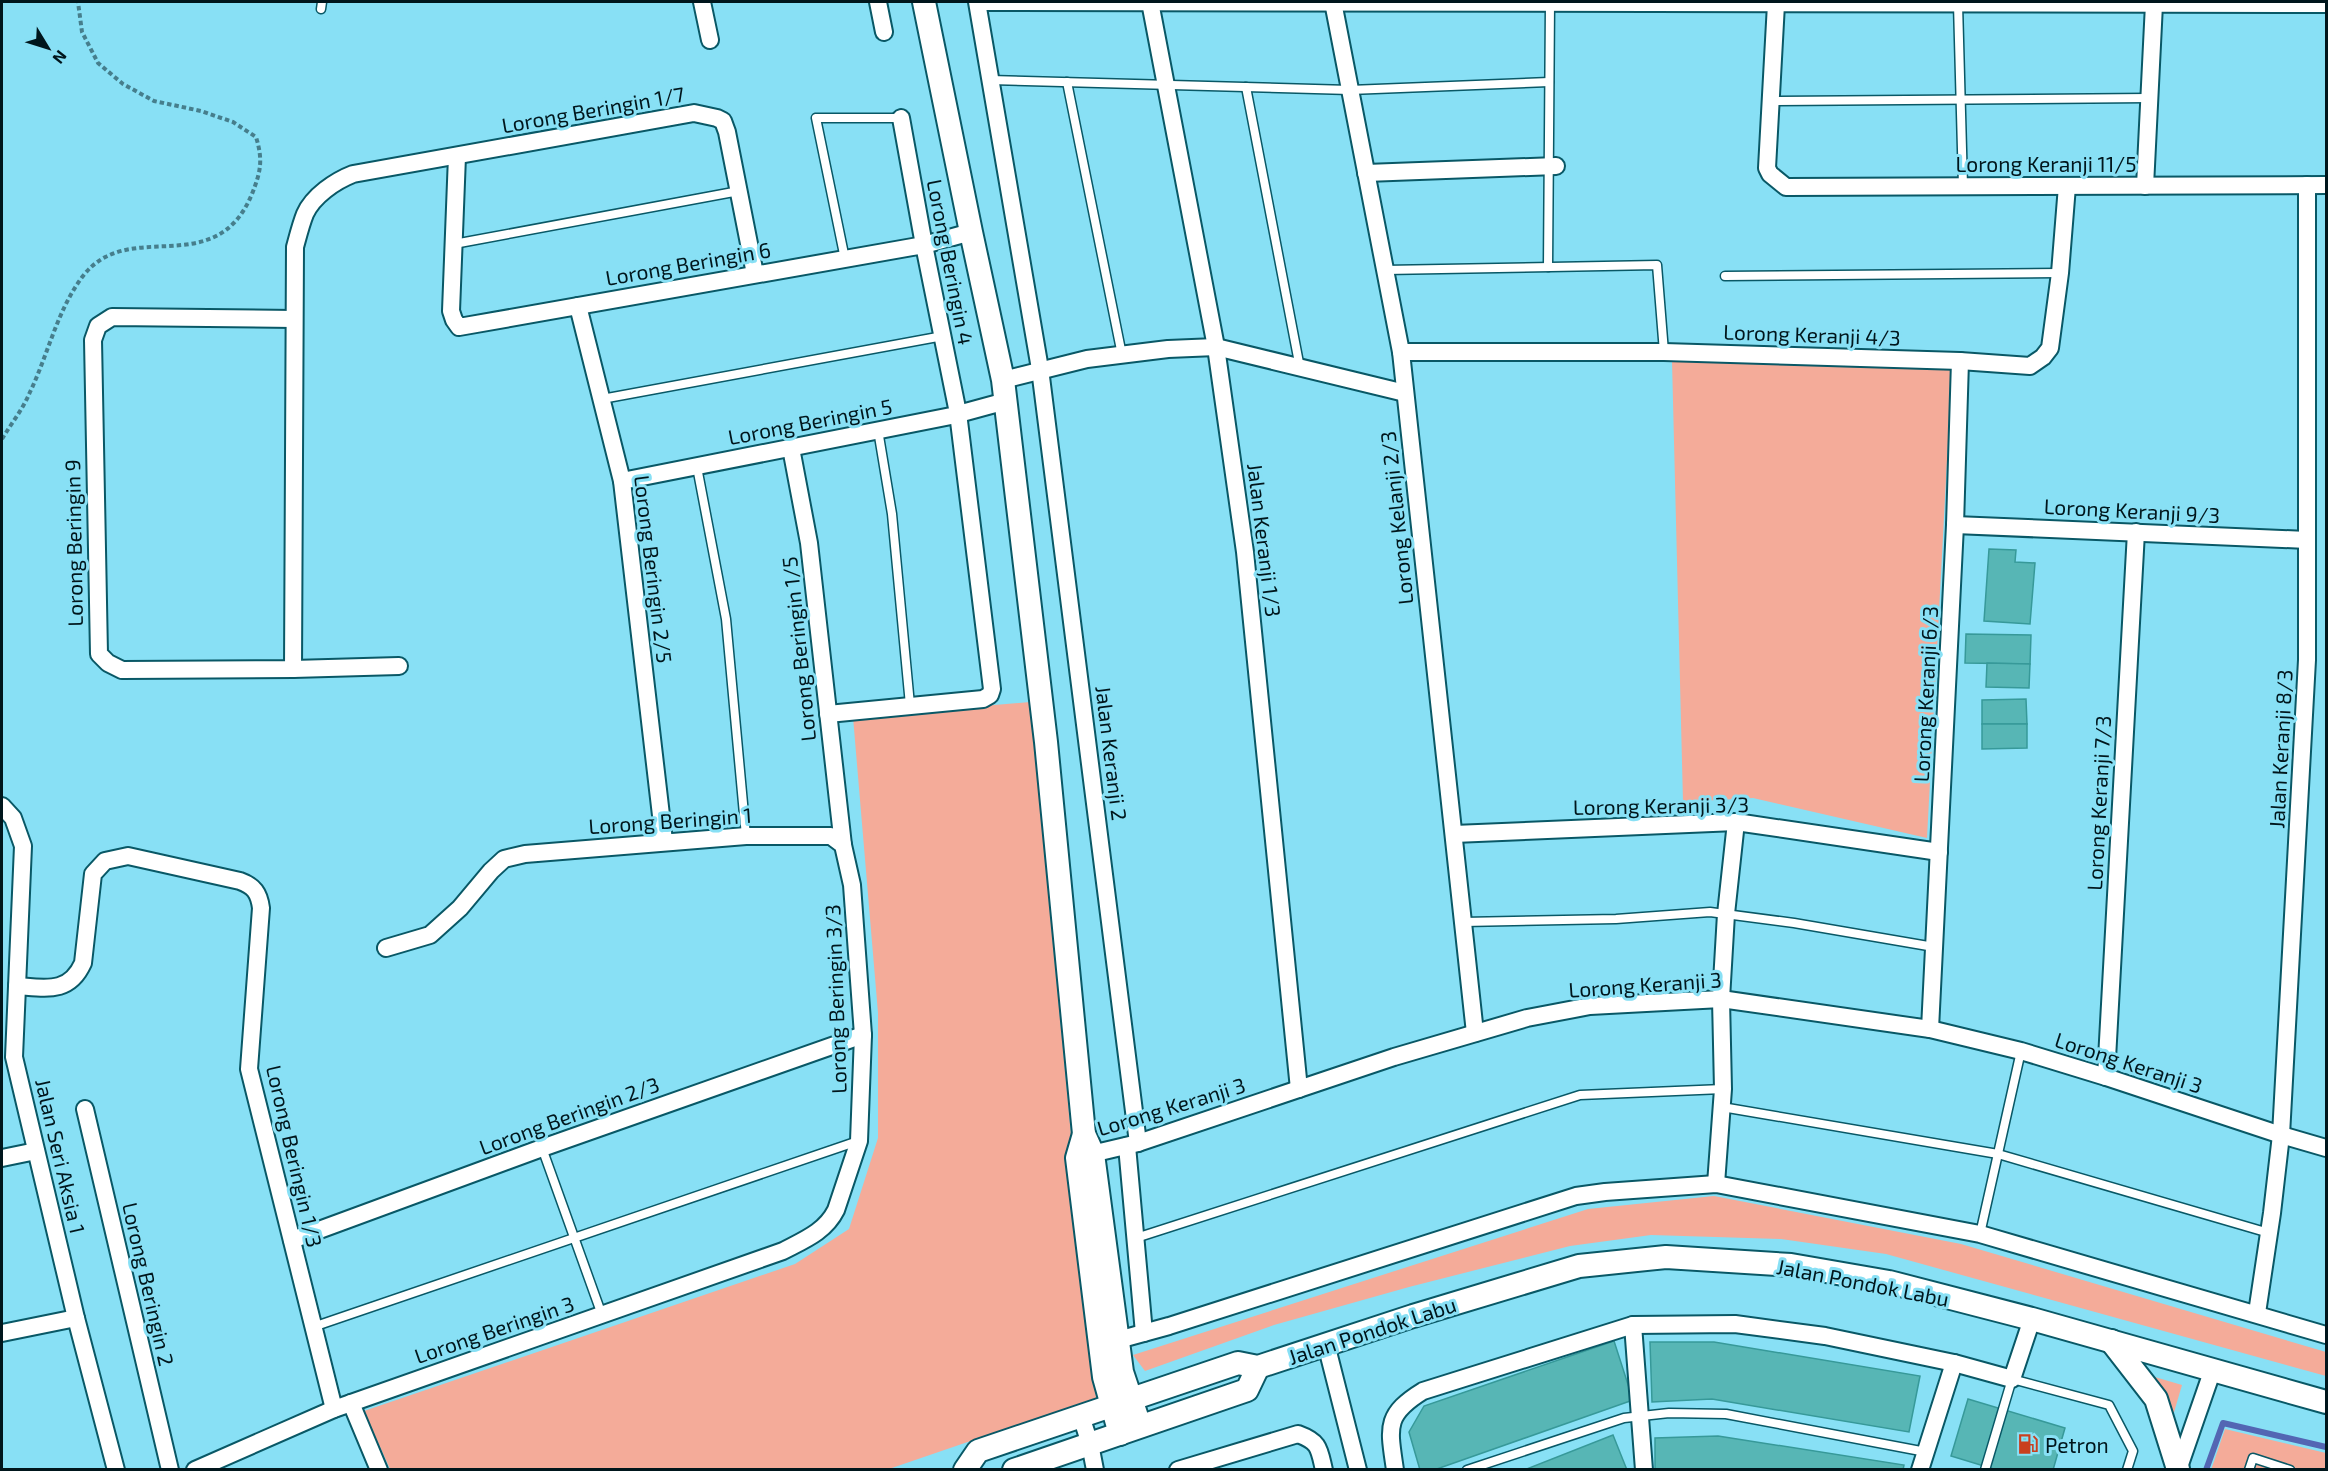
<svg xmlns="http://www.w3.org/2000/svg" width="2328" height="1471" font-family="'Exo 2',sans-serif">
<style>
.green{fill:#f4ab99}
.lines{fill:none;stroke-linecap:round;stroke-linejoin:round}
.stream{stroke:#5366b3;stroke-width:6}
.building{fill:#57b6b5;stroke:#379999;stroke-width:1.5}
.lane-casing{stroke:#095866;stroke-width:11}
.street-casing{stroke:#095866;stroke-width:20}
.secondary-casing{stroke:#095866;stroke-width:26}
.path{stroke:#467e8c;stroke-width:4;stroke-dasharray:4.5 3;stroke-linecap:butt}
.lane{stroke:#fff;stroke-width:8}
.street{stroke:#fff;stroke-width:16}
.secondary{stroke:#fff;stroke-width:22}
.labels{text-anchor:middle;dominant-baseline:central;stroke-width:6;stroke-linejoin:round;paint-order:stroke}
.street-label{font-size:21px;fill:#00161c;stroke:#88e0f5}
.poi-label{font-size:21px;fill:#00161c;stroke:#88e0f5;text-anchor:start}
</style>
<rect width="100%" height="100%" fill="#88e0f5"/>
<g class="green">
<path d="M 1672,361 L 1952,366 L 1927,838 L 1753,798 L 1683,802 Z"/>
<path d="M 1030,702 L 1096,1398 L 886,1470 L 390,1469 L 364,1411 L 795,1264 L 849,1229 L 878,1138 L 878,1013 L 853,717 Z"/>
<path d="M 1714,1196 L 1961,1244 L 2326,1352 L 2326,1376 L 1886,1254 L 1781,1239 L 1651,1235 L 1570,1246 L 1409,1287 L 1274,1325 L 1145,1371 L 1133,1355 L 1588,1209 Z"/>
<path d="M 2148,1375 L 2182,1385 L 2172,1419 Z"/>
<path d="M 2225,1429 L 2326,1453 L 2326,1469 L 2211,1470 Z"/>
</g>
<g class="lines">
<path class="stream" d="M 2206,1470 L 2223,1423 L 2326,1447"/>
</g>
<g class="building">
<path d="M 1989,549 L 2016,550 L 2015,562 L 2035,563 L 2030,624 L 1984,621 Z"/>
<path d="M 1966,634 L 2031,635 L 2030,664 L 1965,663 Z"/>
<path d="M 1987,663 L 2030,664 L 2029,688 L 1986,687 Z"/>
<path d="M 2026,699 L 2027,724 L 1982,724 L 1982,700 Z"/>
<path d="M 1982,724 L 2027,724 L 2027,748 L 1982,749 Z"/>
<path d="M 1614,1341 L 1633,1400 L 1434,1470 L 1420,1470 L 1409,1432 L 1424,1406 Z"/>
<path d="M 1650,1342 L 1714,1342 L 1920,1376 L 1909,1432 L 1712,1399 L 1652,1402 Z"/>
<path d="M 1968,1399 L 2065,1428 L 2053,1470 L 1997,1470 L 1951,1456 Z"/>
<path d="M 1613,1435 L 1627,1470 L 1524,1470 Z"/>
<path d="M 1718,1436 L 1904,1465 L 1903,1470 L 1655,1470 L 1655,1438 Z"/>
</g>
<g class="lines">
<g class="lane-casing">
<g id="lane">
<path d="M 1958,4 L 1963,186"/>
<path d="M 321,9 L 322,2"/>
<path d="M 990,80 L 1350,90 L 1549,82"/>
<path d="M 1067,82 L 1122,355"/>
<path d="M 1246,87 L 1300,368"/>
<path d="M 1772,101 L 2149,98"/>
<path d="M 454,244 L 739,191"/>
<path d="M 845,259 L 816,118 L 901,118"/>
<path d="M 1548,267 L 1550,3"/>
<path d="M 1385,270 L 1657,265 L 1664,352"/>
<path d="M 1725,276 L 2060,273"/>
<path d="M 602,399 L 943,336"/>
<path d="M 878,430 L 892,514 L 910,705"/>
<path d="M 697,467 L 726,619 L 746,836"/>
<path d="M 1463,922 L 1616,919 L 1710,912 L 1794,923 L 1934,947"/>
<path d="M 1722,1107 L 1998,1154 L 2269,1233"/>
<path d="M 542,1148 L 602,1315"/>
<path d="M 1980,1234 L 2021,1051"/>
<path d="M 1136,1238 L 1580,1095 L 1723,1089"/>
<path d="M 313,1327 L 858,1141"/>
<path d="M 1467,1470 L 1624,1418 L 1669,1413 L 1726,1414 L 1926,1452"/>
<path d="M 1985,1470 L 2012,1379 L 2109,1405 L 2133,1451 L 2127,1470"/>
<path d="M 2249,1470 L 2253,1458 L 2290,1470"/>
</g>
</g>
<g class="street-casing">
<g id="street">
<path d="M 702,2 L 710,40"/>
<path d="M 878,2 L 884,32"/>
<path d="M 1150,2 L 1216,347 L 1245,552 L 1299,1089"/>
<path d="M 1333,2 L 1401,352 L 1475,1033"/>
<path d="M 1776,4 L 1767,168 L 1770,174 L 1786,187 L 2326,185"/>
<path d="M 457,156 L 451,311 L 454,320 L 459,327 L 924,245 L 971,232"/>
<path d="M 1366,173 L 1556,166"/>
<path d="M 2145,186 L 2154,4"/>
<path d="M 578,306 L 622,481 L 664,841"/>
<path d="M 294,319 L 112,317 L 98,326 L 93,340 L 99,654 L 108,663 L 122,670 L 293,669 L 399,666"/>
<path d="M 1401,352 L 1664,352 L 1960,361 L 2030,366 L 2043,357 L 2050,348 L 2060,273 L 2067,186"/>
<path d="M 1003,380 L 1087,359 L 1168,349 L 1216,347 L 1405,393"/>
<path d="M 791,448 L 809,543 L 843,845"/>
<path d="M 622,481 L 951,416 L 1006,401"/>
<path d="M 1955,525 L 2307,540"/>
<path d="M 293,669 L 295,247 C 298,236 301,224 305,214 C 313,196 335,181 353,174 L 694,113 L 717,118 L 723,121 L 727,132 L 755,274"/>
<path d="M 828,714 L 983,699 L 990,695 L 992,689 L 958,413 L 924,245 L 901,118"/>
<path d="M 2,806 L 13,818 L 23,846 L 14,1057 L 76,1318 L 116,1470"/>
<path d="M 1454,834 L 1736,822 L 1939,852"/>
<path d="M 17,986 C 46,988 69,994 83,963 L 93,874 L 105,861 L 128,856 L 240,881 C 254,886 259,893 261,908 L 249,1069 L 334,1409"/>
<path d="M 1930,1029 L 1955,525 L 1960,361"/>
<path d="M 2106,1077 L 2136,532"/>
<path d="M 85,1109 L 170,1470"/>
<path d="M 1138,1143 L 1040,369 L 977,2 L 2326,4"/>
<path d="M 1127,1146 L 1144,1333"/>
<path d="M 1083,1156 L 1138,1143 L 1394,1057 L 1527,1018 L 1590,1006 L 1721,999 L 1930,1029 L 2021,1051 L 2106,1077 L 2281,1135 L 2326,1148"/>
<path d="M 2,1158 L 36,1151"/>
<path d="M 1716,1184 L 1723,1089 L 1721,999 L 1726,914 L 1736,822"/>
<path d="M 292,1240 L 542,1148 L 863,1035"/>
<path d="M 2257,1313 L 2272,1213 L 2281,1135 L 2307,660 L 2307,185"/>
<path d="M 1633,1325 L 1644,1470"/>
<path d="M 2,1333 L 76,1318"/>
<path d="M 1118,1340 L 1169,1326 L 1576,1196 L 1605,1192 L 1716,1184 L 1980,1234 L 2326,1335"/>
<path d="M 1326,1344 L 1358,1470"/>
<path d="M 351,1403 L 379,1470"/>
<path d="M 1081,1416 L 1090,1444 L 1095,1470"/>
<path d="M 195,1470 L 334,1409 L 783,1251 C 804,1240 825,1232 836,1210 L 859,1141 L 863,1035 L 852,885 L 843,845 L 831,836 L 746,836 L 525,854 L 504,859 L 491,871 L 460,908 L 430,935 L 386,948"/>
<path d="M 1178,1470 L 1298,1434 C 1320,1442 1319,1449 1324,1470"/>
<path d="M 1395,1470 C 1389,1428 1384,1415 1423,1391 L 1633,1325 L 1735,1324 L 1825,1336 L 1954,1363 L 2012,1379 L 2032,1319"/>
<path d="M 1920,1470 L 1954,1363"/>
<path d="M 2178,1470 L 2213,1369"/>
</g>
</g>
<g class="secondary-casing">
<g id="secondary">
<path d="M 924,2 L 971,232 L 1003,380 L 1046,742 L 1084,1134 L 1093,1154 L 1122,1372 L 1140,1426"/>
<path d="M 1084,1134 L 1077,1158 L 1104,1377 L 1120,1434"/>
<path d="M 2111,1341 L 2156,1399 L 2178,1469"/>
<path d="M 965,1470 L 978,1451 L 1238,1363 L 1258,1367 L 1413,1316 L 1579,1266 L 1666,1257 L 1791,1265 L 1889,1282 L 2032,1319 L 2326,1402"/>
<path d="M 1014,1470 L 1247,1390 L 1258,1367"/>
</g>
</g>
<path class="path" d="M 2,439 C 11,424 23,409 30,392 C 48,355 57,310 83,276 C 129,216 215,283 252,194 C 261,171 263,160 256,137 L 233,122 L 201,111 L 154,101 L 123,84 L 98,63 L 82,32 L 78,2"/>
<use href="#lane" class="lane"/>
<use href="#street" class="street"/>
<use href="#secondary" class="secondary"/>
</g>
<defs>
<g id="fuel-bare" transform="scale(1.62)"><path d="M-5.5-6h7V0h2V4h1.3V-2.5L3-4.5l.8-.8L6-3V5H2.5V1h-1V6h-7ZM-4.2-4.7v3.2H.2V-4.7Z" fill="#c93f1e" stroke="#88e0f5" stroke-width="2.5" paint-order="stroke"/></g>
</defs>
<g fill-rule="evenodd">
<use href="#fuel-bare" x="2028" y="1444"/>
</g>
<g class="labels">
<g class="street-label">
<text transform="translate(593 109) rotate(-10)">Lorong Beringin 1/7</text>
<text x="2046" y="163">Lorong Keranji 11/5</text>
<text transform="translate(951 262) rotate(79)">Lorong Beringin 4</text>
<text transform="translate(688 263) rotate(-10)">Lorong Beringin 6</text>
<text transform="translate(1812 334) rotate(2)">Lorong Keranji 4/3</text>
<text transform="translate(810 421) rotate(-11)">Lorong Beringin 5</text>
<text transform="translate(2132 510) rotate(3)">Lorong Keranji 9/3</text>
<text transform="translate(1396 518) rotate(-96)">Lorong Kelanji 2/3</text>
<text transform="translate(1265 540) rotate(83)">Jalan Keranji 1/3</text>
<text transform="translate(73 543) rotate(-91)">Lorong Beringin 9</text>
<text transform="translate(654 569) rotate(83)">Lorong Beringin 2/5</text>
<text transform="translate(798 649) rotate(-96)">Lorong Beringin 1/5</text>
<text transform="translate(1925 694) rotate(-87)">Lorong Keranji 6/3</text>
<text transform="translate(2280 749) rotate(-87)">Jalan Keranji 8/3</text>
<text transform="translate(1112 753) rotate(83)">Jalan Keranji 2</text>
<text transform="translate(2098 803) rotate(-87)">Lorong Keranji 7/3</text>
<text transform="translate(1661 805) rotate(-1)">Lorong Keranji 3/3</text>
<text transform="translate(670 820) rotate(-4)">Lorong Beringin 1</text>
<text transform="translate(1645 984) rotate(-4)">Lorong Keranji 3</text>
<text transform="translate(835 999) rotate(-92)">Lorong Beringin 3/3</text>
<text transform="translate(2129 1062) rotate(18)">Lorong Keranji 3</text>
<text transform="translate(1171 1106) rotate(-17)">Lorong Keranji 3</text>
<text transform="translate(569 1115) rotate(-20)">Lorong Beringin 2/3</text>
<text transform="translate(61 1156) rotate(77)">Jalan Seri Aksia 1</text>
<text transform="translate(295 1156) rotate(77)">Lorong Beringin 1/3</text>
<text transform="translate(1863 1282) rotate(11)">Jalan Pondok Labu</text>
<text transform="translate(149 1284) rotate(77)">Lorong Beringin 2</text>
<text transform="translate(494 1329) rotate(-19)">Lorong Beringin 3</text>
<text transform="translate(1372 1330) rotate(-18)">Jalan Pondok Labu</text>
</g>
<g class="poi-label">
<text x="2045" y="1444">Petron</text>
</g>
</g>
<rect width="2328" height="1471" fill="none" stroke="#00161c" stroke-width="6"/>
<g transform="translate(48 48) rotate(128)" stroke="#88e0f5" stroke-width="4.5" paint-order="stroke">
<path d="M0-4.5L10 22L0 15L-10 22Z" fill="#00161c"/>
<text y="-9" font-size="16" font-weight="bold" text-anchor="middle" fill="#00161c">N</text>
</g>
</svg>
